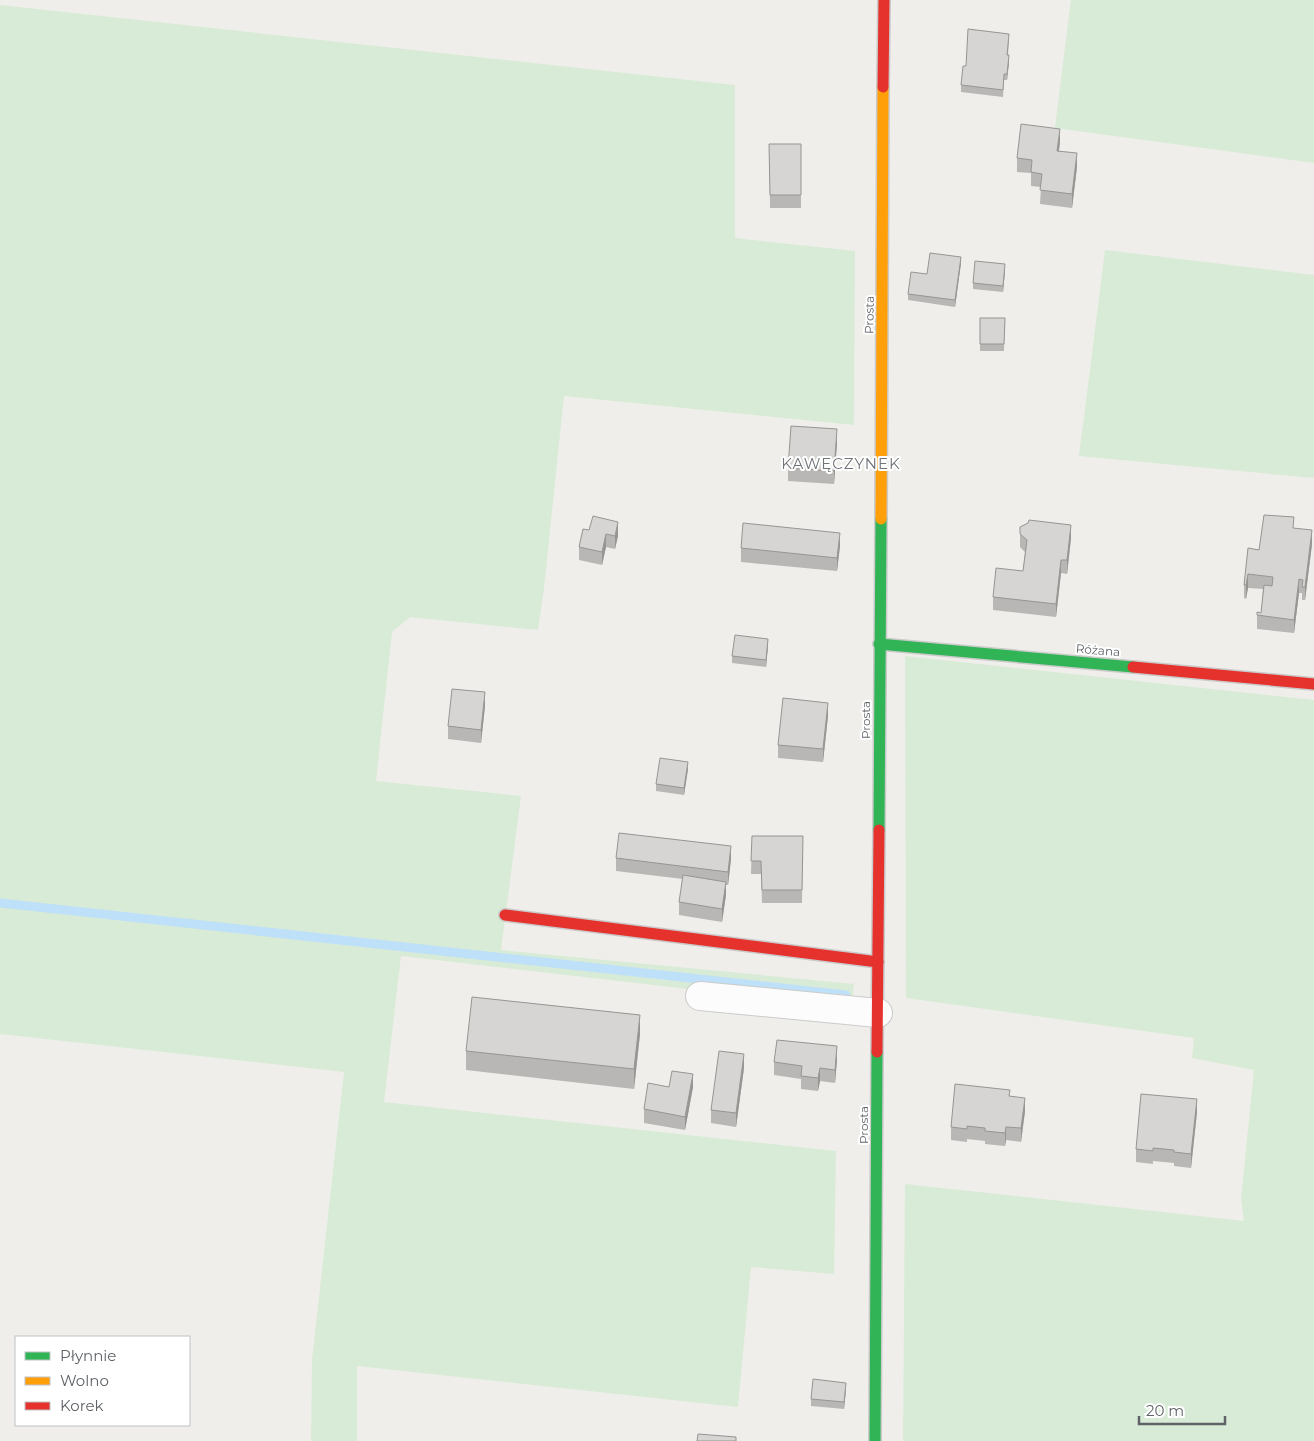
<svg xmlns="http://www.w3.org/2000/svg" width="1314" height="1441" font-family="Montserrat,sans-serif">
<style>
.green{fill:#d8ebd6}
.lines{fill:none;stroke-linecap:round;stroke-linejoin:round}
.stream{stroke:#bfe0f9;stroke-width:9}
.street-casing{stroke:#cbcccc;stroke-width:30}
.fast-casing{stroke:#cacacb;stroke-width:14}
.slow-casing{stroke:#cacacb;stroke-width:14}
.jam-casing{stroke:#cacacb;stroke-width:14}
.street{stroke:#fdfcfc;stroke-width:28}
.fast{stroke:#30b455;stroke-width:11}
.slow{stroke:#ff9f0a;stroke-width:11}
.jam{stroke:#e5322d;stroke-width:11}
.wall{fill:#b8b7b5}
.shaded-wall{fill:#969594}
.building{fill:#d6d5d3;stroke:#969594}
.labels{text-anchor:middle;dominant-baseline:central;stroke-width:4;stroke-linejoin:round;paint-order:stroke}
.street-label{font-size:12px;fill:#5f6368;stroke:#fff}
.quarter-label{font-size:15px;letter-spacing:1px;fill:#70757a;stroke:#fff}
</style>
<rect width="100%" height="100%" fill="#efeeea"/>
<g class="green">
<path d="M 1071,0 L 1314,0 L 1314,163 L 1055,128 Z"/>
<path d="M 0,5 L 735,85 L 735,238 L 855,251 L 854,425 L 564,396 L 544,588 L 538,630 L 410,617 L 392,632 L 376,781 L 521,796 L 501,950 L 854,984 L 852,1001 L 844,1007 L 401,956 L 384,1102 L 836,1151 L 834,1274 L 751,1267 L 738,1407 L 357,1366 L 357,1441 L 311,1441 L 312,1360 L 344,1072 L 0,1034 Z"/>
<path d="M 1105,250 L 1314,275 L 1314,478 L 1079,456 Z"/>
<path d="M 905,656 L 1314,700 L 1314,1441 L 903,1441 L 905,1184 L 1244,1221 L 1241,1199 L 1254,1070 L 1192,1058 L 1194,1038 L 906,998 Z"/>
</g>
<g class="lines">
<path class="stream" d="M 0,903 L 846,995"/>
<g class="street-casing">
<path id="street" d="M 700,996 L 878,1013"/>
</g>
<g class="fast-casing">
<g id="fast">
<path d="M 879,644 L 1133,667"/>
<path d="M 879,830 L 881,519"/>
<path d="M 875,1441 L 877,1052"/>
</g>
</g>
<g class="slow-casing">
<path id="slow" d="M 881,519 L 883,87"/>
</g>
<g class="jam-casing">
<g id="jam">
<path d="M 883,87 L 884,0"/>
<path d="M 1133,667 L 1314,684"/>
<path d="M 505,915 L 878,962"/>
<path d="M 877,1052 L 879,830"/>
</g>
</g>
<use href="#street" class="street"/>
<use href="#fast" class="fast"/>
<use href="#slow" class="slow"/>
<use href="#jam" class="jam"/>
</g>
<g class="wall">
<path d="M 1009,41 L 1008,55 L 1009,62 L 1007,80 L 1004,80 L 1003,97 L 961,92 L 961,85 L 966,66 Z"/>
<path d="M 1060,142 L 1059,151 L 1077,167 L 1072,208 L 1040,204 L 1041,187 L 1031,186 L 1031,173 L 1017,172 L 1017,158 Z"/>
<path d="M 769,144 L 801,144 L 801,208 L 770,208 Z"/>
<path d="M 961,263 L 955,307 L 908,300 L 908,294 L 927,274 Z"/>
<path d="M 1005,271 L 1003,292 L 973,289 L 973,283 Z"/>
<path d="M 980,318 L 1005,318 L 1004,351 L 980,351 Z"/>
<path d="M 837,443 L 834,484 L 788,481 L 788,468 Z"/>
<path d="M 1294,528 L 1312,544 L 1305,600 L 1302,600 L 1302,593 L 1299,593 L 1294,633 L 1257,629 L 1257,612 L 1261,613 L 1263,589 L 1248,588 L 1246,599 L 1244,598 L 1244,585 L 1248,548 L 1259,550 Z"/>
<path d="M 583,529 L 618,536 L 615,549 L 606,547 L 602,565 L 579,560 L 579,547 Z"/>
<path d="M 1020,534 L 1071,538 L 1067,574 L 1061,573 L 1056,617 L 993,610 L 993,597 L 1023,571 L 1025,552 L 1020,547 Z"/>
<path d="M 840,546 L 837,571 L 741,562 L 741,548 Z"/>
<path d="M 768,646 L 766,667 L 732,663 L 732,656 Z"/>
<path d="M 485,706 L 481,743 L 448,739 L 448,726 Z"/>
<path d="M 828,716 L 823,762 L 778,758 L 778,745 Z"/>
<path d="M 688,769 L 684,795 L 656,791 L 656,784 Z"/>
<path d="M 752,836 L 803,836 L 802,903 L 762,903 L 761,874 L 751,874 Z"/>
<path d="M 616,858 L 731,859 L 728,885 L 726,885 L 726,895 L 722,922 L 679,915 L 679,902 L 683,879 L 616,871 Z"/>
<path d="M 640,1034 L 634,1089 L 466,1070 L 466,1051 Z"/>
<path d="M 837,1060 L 835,1083 L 820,1081 L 818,1091 L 801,1089 L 801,1079 L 774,1075 L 774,1062 Z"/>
<path d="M 744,1068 L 736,1127 L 711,1123 L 711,1110 Z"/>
<path d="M 669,1087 L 693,1087 L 685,1130 L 644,1123 L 644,1109 Z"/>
<path d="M 1010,1096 L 1025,1111 L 1021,1142 L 1006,1140 L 1005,1146 L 985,1144 L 985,1141 L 967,1139 L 967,1142 L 951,1140 L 951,1127 Z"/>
<path d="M 1197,1112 L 1191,1168 L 1174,1166 L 1174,1163 L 1153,1161 L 1153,1164 L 1136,1162 L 1136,1149 Z"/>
<path d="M 846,1389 L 844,1409 L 811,1406 L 811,1399 Z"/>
</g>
<g class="shaded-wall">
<path d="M 1009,55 L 1009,62 L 1007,80 L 1007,74 Z"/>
<path d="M 1060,129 L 1060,142 L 1057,164 L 1057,151 Z"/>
<path d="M 1077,153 L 1077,167 L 1072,208 L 1072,194 Z"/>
<path d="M 961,257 L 961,263 L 955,307 L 955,300 Z"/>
<path d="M 1005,264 L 1005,271 L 1003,292 L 1003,286 Z"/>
<path d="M 837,429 L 837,443 L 834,484 L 834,471 Z"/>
<path d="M 618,522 L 618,536 L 615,549 L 615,536 Z"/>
<path d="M 1071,525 L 1071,538 L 1067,574 L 1067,560 Z"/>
<path d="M 1312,530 L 1312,544 L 1305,600 L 1305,587 Z"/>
<path d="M 840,533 L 840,546 L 837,571 L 837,558 Z"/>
<path d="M 606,534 L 606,547 L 602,565 L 602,552 Z"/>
<path d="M 1061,560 L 1061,573 L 1056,617 L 1056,604 Z"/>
<path d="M 1248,574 L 1248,588 L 1246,599 L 1246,585 Z"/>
<path d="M 1299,579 L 1299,593 L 1294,633 L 1294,620 Z"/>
<path d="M 768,639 L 768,646 L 766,667 L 766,660 Z"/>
<path d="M 485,692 L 485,706 L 481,743 L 481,730 Z"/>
<path d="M 828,703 L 828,716 L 823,762 L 823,749 Z"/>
<path d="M 688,762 L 688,769 L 684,795 L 684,788 Z"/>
<path d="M 731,846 L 731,859 L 728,885 L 728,872 Z"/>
<path d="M 726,882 L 726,895 L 722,922 L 722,909 Z"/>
<path d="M 640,1015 L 640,1034 L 634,1089 L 634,1069 Z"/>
<path d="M 837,1046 L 837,1060 L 835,1083 L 835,1070 Z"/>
<path d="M 744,1054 L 744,1068 L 736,1127 L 736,1113 Z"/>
<path d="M 820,1068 L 820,1081 L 818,1091 L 818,1078 Z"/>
<path d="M 693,1074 L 693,1087 L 685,1130 L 685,1117 Z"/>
<path d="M 1025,1098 L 1025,1111 L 1021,1142 L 1021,1128 Z"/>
<path d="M 1197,1099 L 1197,1112 L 1191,1168 L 1191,1154 Z"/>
<path d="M 1006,1127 L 1006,1140 L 1005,1146 L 1005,1133 Z"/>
<path d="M 846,1383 L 846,1389 L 844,1409 L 844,1402 Z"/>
</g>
<g class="building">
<path d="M 968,29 L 1009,34 L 1007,55 L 1009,55 L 1007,74 L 1004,74 L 1003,90 L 961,85 L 963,66 L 966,66 Z"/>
<path d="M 1021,124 L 1060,129 L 1057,151 L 1077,153 L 1072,194 L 1040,190 L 1042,174 L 1031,172 L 1032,160 L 1017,158 Z"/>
<path d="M 769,144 L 801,144 L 801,195 L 770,195 Z"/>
<path d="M 930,253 L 961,257 L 955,300 L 908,294 L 911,272 L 927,274 Z"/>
<path d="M 975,261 L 1005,264 L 1003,286 L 973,283 Z"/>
<path d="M 980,318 L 1005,318 L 1004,344 L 980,344 Z"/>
<path d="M 791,426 L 837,429 L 834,471 L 788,468 Z"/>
<path d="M 1264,515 L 1294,517 L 1293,528 L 1312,530 L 1305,587 L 1302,587 L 1303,580 L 1299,579 L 1294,620 L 1257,615 L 1257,612 L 1261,613 L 1264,585 L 1272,586 L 1273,577 L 1248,574 L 1246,585 L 1244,585 L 1248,548 L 1259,550 Z"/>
<path d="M 593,516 L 618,522 L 615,536 L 606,534 L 602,552 L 579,547 L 583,529 L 589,530 Z"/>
<path d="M 1029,520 L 1071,525 L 1067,560 L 1061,560 L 1056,604 L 993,597 L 996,568 L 1023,571 L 1027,540 L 1020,534 L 1020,527 L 1028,523 Z"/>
<path d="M 743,523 L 840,533 L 837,558 L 741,548 Z"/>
<path d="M 735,635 L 768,639 L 766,660 L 732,656 Z"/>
<path d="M 452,689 L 485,692 L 481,730 L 448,726 Z"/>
<path d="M 783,698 L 828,703 L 823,749 L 778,745 Z"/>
<path d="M 660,758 L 688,762 L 684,788 L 656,784 Z"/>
<path d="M 619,833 L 731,846 L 728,872 L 616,858 Z"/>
<path d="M 752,836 L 803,836 L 802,890 L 762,890 L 761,861 L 751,861 Z"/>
<path d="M 683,875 L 726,882 L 722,909 L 679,902 Z"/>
<path d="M 472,997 L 640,1015 L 634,1069 L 466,1051 Z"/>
<path d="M 777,1040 L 837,1046 L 835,1070 L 820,1068 L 818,1078 L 801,1076 L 802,1066 L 774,1062 Z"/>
<path d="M 719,1051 L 744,1054 L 736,1113 L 711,1110 Z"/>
<path d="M 672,1071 L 693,1074 L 685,1117 L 644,1109 L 648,1083 L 669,1087 Z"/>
<path d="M 955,1084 L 1010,1090 L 1009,1096 L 1025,1098 L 1021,1128 L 1006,1127 L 1005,1133 L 985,1131 L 985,1128 L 967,1126 L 967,1129 L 951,1127 Z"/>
<path d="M 1141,1094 L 1197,1099 L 1191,1154 L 1174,1152 L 1174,1150 L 1153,1148 L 1153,1151 L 1136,1149 Z"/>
<path d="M 813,1379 L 846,1383 L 844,1402 L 811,1399 Z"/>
<path d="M 698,1434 L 736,1437 L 736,1441 L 697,1441 Z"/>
</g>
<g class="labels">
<g class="street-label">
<text transform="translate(869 315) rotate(-89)">Prosta</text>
<text transform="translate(1098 650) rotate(5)">Różana</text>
<text transform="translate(865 720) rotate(-90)">Prosta</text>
<text transform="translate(863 1125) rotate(-90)">Prosta</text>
</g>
<g class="quarter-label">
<text x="841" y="463">KAWĘCZYNEK</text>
</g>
</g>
<rect x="15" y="1336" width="175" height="90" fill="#ffffff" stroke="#bfc1c3"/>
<rect x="25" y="1352" width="25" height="8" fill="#30b455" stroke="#bfc1c3"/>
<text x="60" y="1361" font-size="15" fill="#5f6368">Płynnie</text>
<rect x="25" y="1377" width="25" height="8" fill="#ff9f0a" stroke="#bfc1c3"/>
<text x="60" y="1386" font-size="15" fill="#5f6368">Wolno</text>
<rect x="25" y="1402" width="25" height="8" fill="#e5322d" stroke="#bfc1c3"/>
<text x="60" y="1411" font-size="15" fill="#5f6368">Korek</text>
<path d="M1139 1416v8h86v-8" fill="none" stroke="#5f6368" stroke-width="2.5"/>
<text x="1146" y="1416" font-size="15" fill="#5f6368" stroke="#ffffff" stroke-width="4" paint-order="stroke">20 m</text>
</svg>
